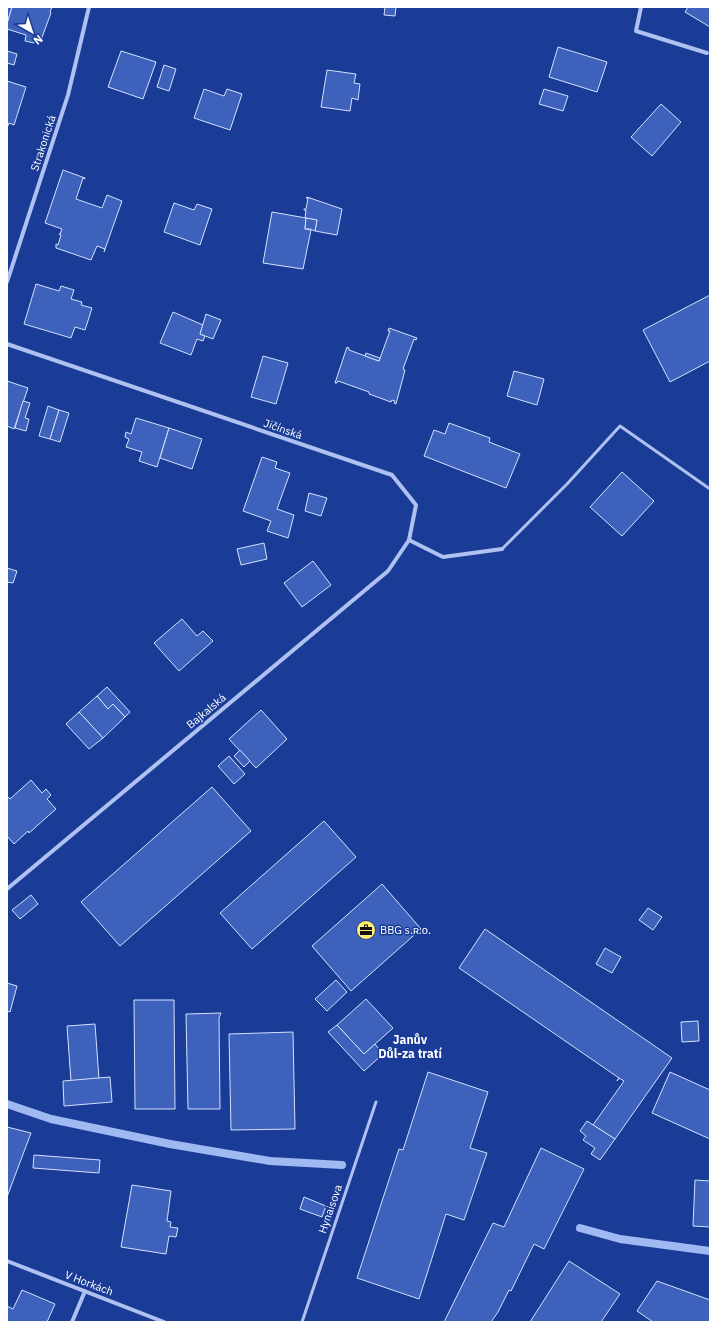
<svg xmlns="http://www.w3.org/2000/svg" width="717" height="1329" font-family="'IBM Plex Sans',sans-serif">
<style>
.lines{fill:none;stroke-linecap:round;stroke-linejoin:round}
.stream{stroke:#a1b9f2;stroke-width:8}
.building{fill:#3e62bc;stroke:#d5e0fb}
.lane{stroke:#aec1f0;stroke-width:3}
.street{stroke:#aec1f0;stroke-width:4}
.labels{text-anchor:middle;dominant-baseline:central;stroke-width:3;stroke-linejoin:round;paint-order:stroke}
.street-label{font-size:11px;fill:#fff;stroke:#1a3c97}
.poi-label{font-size:11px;fill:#fff;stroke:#1a3c97;text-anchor:start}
.neighbourhood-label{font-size:12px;font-weight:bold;fill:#fff;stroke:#1a3c97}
</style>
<rect width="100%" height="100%" fill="#1a3c97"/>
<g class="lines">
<g class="stream">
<path d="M 7,1104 L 51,1119 L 170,1144 L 270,1161 L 342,1165"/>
<path d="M 580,1228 L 620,1239 L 710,1251"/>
</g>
</g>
<g class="building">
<path d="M 7,7 L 12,7 L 7,24 Z"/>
<path d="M 12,7 L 52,7 L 50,12 L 51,13 L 41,40 L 36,38 L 34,43 L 25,41 L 26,35 L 7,29 L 7,24 Z"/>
<path d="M 385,7 L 396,7 L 395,16 L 384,15 Z"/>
<path d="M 688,7 L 710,7 L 710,27 L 685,12 Z"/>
<path d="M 558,47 L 607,62 L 597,92 L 549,77 Z"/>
<path d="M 7,51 L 17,54 L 14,65 L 7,63 Z"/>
<path d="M 121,51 L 156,62 L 143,99 L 108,87 Z"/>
<path d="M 164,65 L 176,69 L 169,91 L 157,87 Z"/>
<path d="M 327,70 L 356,74 L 354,83 L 360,84 L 358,100 L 352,98 L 350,111 L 321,107 Z"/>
<path d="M 7,81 L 26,87 L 14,125 L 9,123 L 7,128 Z"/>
<path d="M 204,89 L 224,96 L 227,89 L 242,94 L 230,130 L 194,118 Z"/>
<path d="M 544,89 L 568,96 L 563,111 L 539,104 Z"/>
<path d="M 661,104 L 681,122 L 652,156 L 631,137 Z"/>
<path d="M 63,170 L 85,178 L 85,179 L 83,178 L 76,199 L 102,208 L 107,195 L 122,201 L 104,252 L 105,249 L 97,246 L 91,260 L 56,248 L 56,244 L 58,245 L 61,235 L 59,234 L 60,234 L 62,229 L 45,223 Z"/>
<path d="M 307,197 L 342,209 L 337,235 L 315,231 L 317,220 L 305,218 L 306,210 L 304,210 L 304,209 L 306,209 L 308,198 L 306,198 Z"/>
<path d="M 174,203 L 194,210 L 197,204 L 212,209 L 200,245 L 164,232 Z"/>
<path d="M 272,212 L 306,218 L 305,229 L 311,230 L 303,269 L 263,263 Z"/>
<path d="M 306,218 L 317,220 L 315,231 L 310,229 L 305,229 Z"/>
<path d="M 36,284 L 59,291 L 61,286 L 74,290 L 71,299 L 82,302 L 81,305 L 92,308 L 85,330 L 75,327 L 71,338 L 24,324 Z"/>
<path d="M 710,295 L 710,361 L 670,382 L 643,330 Z"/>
<path d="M 173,312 L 203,325 L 200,334 L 205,336 L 203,341 L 197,339 L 191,355 L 160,343 Z"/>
<path d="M 206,314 L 221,320 L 213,339 L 200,334 Z"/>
<path d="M 389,328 L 417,338 L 416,340 L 414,339 L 403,369 L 405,370 L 396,404 L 394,403 L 395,401 L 392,400 L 391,402 L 369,394 L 369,392 L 338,381 L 337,383 L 335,383 L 347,347 L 349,348 L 349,350 L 379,361 L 390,331 L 388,331 Z"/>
<path d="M 366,353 L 380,358 L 379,361 L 365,356 Z"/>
<path d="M 263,356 L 288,363 L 276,404 L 251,397 Z"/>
<path d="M 514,371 L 544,379 L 537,405 L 507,396 Z"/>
<path d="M 7,381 L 28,388 L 14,429 L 7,426 Z"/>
<path d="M 23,401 L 30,403 L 25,418 L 29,419 L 26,431 L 15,428 Z"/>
<path d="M 48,406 L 59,410 L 50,439 L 39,436 Z"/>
<path d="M 59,410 L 69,413 L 60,442 L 50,439 Z"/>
<path d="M 136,418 L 169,428 L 157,467 L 139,461 L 142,452 L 126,447 L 129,439 L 125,437 L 126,432 L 131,434 Z"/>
<path d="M 449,423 L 490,438 L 489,442 L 520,454 L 506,488 L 424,456 L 434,430 L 445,434 Z"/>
<path d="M 169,428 L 202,439 L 192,469 L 160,458 Z"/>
<path d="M 262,457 L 277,462 L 275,468 L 290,473 L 277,509 L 294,515 L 288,538 L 267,531 L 271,521 L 243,511 Z"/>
<path d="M 622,472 L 654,501 L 622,536 L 590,507 Z"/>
<path d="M 309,493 L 327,498 L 321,516 L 305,511 Z"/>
<path d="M 264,543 L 267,559 L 241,565 L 237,549 Z"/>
<path d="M 313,561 L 331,585 L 302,607 L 284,583 Z"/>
<path d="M 7,568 L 17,571 L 13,583 L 7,582 Z"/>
<path d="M 182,619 L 197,636 L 203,631 L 213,641 L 179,671 L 154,643 Z"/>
<path d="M 107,687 L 130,712 L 125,717 L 113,704 L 108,709 L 97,696 Z"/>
<path d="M 97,696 L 108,709 L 113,704 L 125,717 L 103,738 L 79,712 Z"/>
<path d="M 261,710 L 287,739 L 256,768 L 229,739 Z"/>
<path d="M 79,712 L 103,738 L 89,749 L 66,724 Z"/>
<path d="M 240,750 L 250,761 L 244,767 L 234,756 Z"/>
<path d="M 229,756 L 245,774 L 234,784 L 218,766 Z"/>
<path d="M 31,780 L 42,793 L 46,789 L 51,795 L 47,799 L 56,809 L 29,833 L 28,831 L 14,844 L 7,836 L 7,796 L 10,799 Z"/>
<path d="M 212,787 L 251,831 L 120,946 L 81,902 Z"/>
<path d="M 324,821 L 356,857 L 252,949 L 220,913 Z"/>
<path d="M 382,884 L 421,929 L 351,991 L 312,946 Z"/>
<path d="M 31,895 L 38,904 L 20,919 L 12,910 Z"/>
<path d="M 648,908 L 662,917 L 653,930 L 639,920 Z"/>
<path d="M 485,929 L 672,1058 L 615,1139 L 593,1125 L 624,1081 L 619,1078 L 617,1081 L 619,1078 L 459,968 Z"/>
<path d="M 605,948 L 621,957 L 612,973 L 596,964 Z"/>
<path d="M 336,980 L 347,992 L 327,1011 L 315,999 Z"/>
<path d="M 7,983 L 17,986 L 10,1012 L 7,1011 Z"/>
<path d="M 366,999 L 393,1028 L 364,1054 L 337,1025 Z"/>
<path d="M 134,1000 L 174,1000 L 175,1109 L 135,1109 Z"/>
<path d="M 221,1013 L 219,1018 L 220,1109 L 188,1109 L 186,1014 Z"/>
<path d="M 698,1021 L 699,1041 L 682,1042 L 681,1022 Z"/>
<path d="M 95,1024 L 99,1079 L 71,1081 L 67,1026 Z"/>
<path d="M 337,1025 L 364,1054 L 375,1044 L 383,1054 L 364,1071 L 328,1032 Z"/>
<path d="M 293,1032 L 295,1129 L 231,1130 L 229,1034 Z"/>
<path d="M 428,1072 L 488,1092 L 470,1148 L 487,1153 L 464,1220 L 446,1214 L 419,1299 L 357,1278 L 399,1149 L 403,1150 Z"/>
<path d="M 670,1072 L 710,1090 L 710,1139 L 652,1113 Z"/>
<path d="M 110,1077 L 112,1102 L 64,1106 L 63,1081 Z"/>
<path d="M 587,1121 L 615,1139 L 600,1160 L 591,1154 L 595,1148 L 583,1140 L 586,1136 L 580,1131 Z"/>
<path d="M 7,1127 L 31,1133 L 7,1197 Z"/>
<path d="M 541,1148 L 584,1169 L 544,1249 L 534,1244 L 511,1291 L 509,1290 L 498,1312 L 491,1322 L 444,1322 L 493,1223 L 504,1227 Z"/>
<path d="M 34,1155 L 100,1160 L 99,1173 L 33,1168 Z"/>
<path d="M 695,1180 L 710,1181 L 710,1227 L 693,1226 Z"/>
<path d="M 132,1185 L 171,1191 L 167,1221 L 171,1222 L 170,1227 L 178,1228 L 176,1237 L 169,1236 L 166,1254 L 121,1247 Z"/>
<path d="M 304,1197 L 326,1206 L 322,1217 L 300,1209 Z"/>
<path d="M 569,1261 L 620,1294 L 601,1322 L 530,1322 Z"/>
<path d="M 657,1281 L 710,1300 L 710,1322 L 653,1322 L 637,1311 Z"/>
<path d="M 22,1290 L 55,1304 L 47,1322 L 7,1322 L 7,1306 L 13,1309 Z"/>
</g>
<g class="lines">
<g class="lane">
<path d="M 502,549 L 567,484 L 620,426 L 710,489"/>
<path d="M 302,1322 L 376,1102"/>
</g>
<g class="street">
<path d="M 641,7 L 636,31 L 707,53"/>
<path d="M 7,282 L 68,95 L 89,7"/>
<path d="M 7,344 L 392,475 L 416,505 L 409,540 L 443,557 L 502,549"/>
<path d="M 7,889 L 388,571 L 409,540"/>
<path d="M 7,1261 L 164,1322"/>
<path d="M 72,1322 L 85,1291"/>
</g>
</g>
<defs>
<g id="office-disc" transform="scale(1)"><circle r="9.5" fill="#ffed6d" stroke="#1a3c97"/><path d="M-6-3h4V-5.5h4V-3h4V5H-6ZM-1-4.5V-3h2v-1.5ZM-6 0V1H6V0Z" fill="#111"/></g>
</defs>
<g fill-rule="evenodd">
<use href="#office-disc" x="366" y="930"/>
</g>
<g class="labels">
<g class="street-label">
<text transform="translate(43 143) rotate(-72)">Strakonická</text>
<text transform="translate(283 429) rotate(19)">Jičínská</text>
<text transform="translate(206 711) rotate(-40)">Bajkalská</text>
<text transform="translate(330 1209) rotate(-71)">Hynaisova</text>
<text transform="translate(89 1283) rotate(21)">V Horkách</text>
</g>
<g class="poi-label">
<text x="380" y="930">BBG s.ʀ.ᴏ.</text>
</g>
<g class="neighbourhood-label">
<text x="410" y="1039">Janův<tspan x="410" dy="14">Důl-za tratí</tspan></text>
</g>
</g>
<rect width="717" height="1329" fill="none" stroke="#ffffff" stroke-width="16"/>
<g transform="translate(32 32) rotate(141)" stroke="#1a3c97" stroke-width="3" paint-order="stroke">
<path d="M0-3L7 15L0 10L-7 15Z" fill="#ffffff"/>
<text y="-6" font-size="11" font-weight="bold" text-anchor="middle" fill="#ffffff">N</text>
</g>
</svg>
